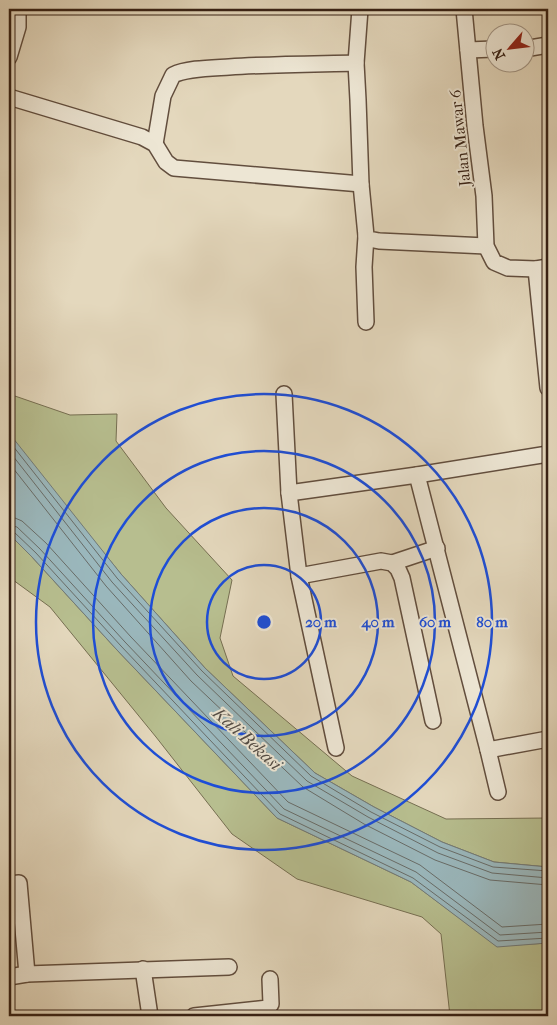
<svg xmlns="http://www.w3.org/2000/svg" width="557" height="1025" font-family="'IM FELL French Canon',serif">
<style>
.green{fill:#b7be8f;stroke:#766f52}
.water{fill:#9ab7bc;stroke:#727b79}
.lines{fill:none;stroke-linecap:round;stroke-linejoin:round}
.shore{stroke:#686c68;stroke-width:1}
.minor-casing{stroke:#624e3e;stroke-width:18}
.minor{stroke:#ede6d4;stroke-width:15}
.ring{fill:none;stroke:#1d4ed8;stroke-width:2.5}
.labels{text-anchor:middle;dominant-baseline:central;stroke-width:4;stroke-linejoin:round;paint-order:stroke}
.street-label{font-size:16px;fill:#362014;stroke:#ede6d4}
.water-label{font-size:18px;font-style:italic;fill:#544d46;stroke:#ede6d4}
.centre{fill:#1d4ed8;stroke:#ede6d4;stroke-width:2.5}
.ring-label{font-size:15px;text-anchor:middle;font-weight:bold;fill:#1d4ed8;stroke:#ede6d4;stroke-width:4;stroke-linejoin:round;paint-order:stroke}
</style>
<rect width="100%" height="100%" fill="#e4d8bd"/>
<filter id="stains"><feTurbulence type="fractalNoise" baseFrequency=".004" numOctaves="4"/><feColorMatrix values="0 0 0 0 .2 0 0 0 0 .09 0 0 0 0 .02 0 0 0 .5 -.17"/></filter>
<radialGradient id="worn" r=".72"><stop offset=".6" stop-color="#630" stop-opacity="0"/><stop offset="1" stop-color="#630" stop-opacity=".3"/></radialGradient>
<g class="green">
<path d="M 12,395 L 70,415 L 117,414 L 116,441 L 166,508 L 232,580 L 220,638 L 233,676 L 352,776 L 446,819 L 548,818 L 548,867 L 494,862 L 442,842 L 374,807 L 315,773 L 205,668 L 121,574 L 9,436 L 9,398 Z"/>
<path d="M 9,534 L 32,557 L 117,650 L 277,818 L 411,882 L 497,946 L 548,943 L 548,1016 L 450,1016 L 441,934 L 422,917 L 297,879 L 232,834 L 156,737 L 50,607 L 9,577 Z"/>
</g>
<path class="water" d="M 9,433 L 121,574 L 205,668 L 315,773 L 374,807 L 442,842 L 494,862 L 548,867 L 548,943 L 497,947 L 411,882 L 277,818 L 117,650 L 32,557 L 9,534 Z"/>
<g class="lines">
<g class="shore">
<path d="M 9,441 L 117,578 L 202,671 L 311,776 L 371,812 L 440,847 L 493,867 L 548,871"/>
<path d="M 9,451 L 112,582 L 197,675 L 307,781 L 368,817 L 438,853 L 492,873 L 548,878"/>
<path d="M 9,463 L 106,586 L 191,681 L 303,787 L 364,824 L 435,860 L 490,880 L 548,885"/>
<path d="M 9,517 L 15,518 L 22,521 L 46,543 L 131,637 L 288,802 L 420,865 L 502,927 L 548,924"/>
<path d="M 9,525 L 17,527 L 40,549 L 125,642 L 284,809 L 416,872 L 500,935 L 548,932"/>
<path d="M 9,531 L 14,532 L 36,553 L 121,646 L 280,814 L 413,878 L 498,941 L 548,938"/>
</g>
<g class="minor-casing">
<g id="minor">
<path d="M 360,9 L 356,63 L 358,100 L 361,184 L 366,236 L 369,239 L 379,241 L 486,246"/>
<path d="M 464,9 L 475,126 L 484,196 L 486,246 L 494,262 L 508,268 L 536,269 L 548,267"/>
<path d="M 524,49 L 548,45"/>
<path d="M 468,50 L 494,49"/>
<path d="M 9,57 L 18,27 L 18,9"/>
<path d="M 9,97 L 142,137 L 155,144 L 166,162 L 174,168 L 361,184"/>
<path d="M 155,144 L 163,96 L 173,75 C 187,68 213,68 229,67 C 272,64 314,64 356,63"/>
<path d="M 366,236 L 364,267 L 366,322"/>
<path d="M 536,269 L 548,388"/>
<path d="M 284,394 L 289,493 L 299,576 L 336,748"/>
<path d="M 417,475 L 488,750 L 498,792"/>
<path d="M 289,493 L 417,475 L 548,454"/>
<path d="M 392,563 L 437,548"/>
<path d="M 299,576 L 381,561 L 392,563 L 398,569 L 402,578 L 433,721"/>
<path d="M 488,750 L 548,739"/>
<path d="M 9,884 L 19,883 L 27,974"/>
<path d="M 143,969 L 150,1016"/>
<path d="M 9,977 L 27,974 L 229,967"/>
<path d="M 194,1016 L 268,1008 L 271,1004 L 270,979"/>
</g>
</g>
<use href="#minor" class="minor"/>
</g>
<g class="ring">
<circle cx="264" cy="622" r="57"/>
<circle cx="264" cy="622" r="114"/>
<circle cx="264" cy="622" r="171"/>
<circle cx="264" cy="622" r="228"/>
</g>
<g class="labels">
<g class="street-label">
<text transform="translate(460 138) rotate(-96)">Jalan Mawar 6</text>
</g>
<g class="water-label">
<text transform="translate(247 739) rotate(42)">Kali Bekasi</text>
</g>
</g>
<circle cx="264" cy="622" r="8" class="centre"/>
<g class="ring-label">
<text x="321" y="627">20 m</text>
<text x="378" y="627">40 m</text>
<text x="435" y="627">60 m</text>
<text x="492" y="627">80 m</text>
</g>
<rect width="557" height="1025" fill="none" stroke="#e4d8bd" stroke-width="30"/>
<rect x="10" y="10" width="537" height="1005" fill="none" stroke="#362014" stroke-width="2.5"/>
<rect x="15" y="15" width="527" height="995" fill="none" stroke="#362014"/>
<g transform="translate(510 48) rotate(242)"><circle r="24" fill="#ede6d4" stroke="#a49787"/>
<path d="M0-4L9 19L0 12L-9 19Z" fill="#8f2418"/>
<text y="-8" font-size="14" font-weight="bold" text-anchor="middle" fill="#362014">N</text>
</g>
<rect width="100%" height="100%" filter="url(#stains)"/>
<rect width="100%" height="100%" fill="url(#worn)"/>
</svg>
